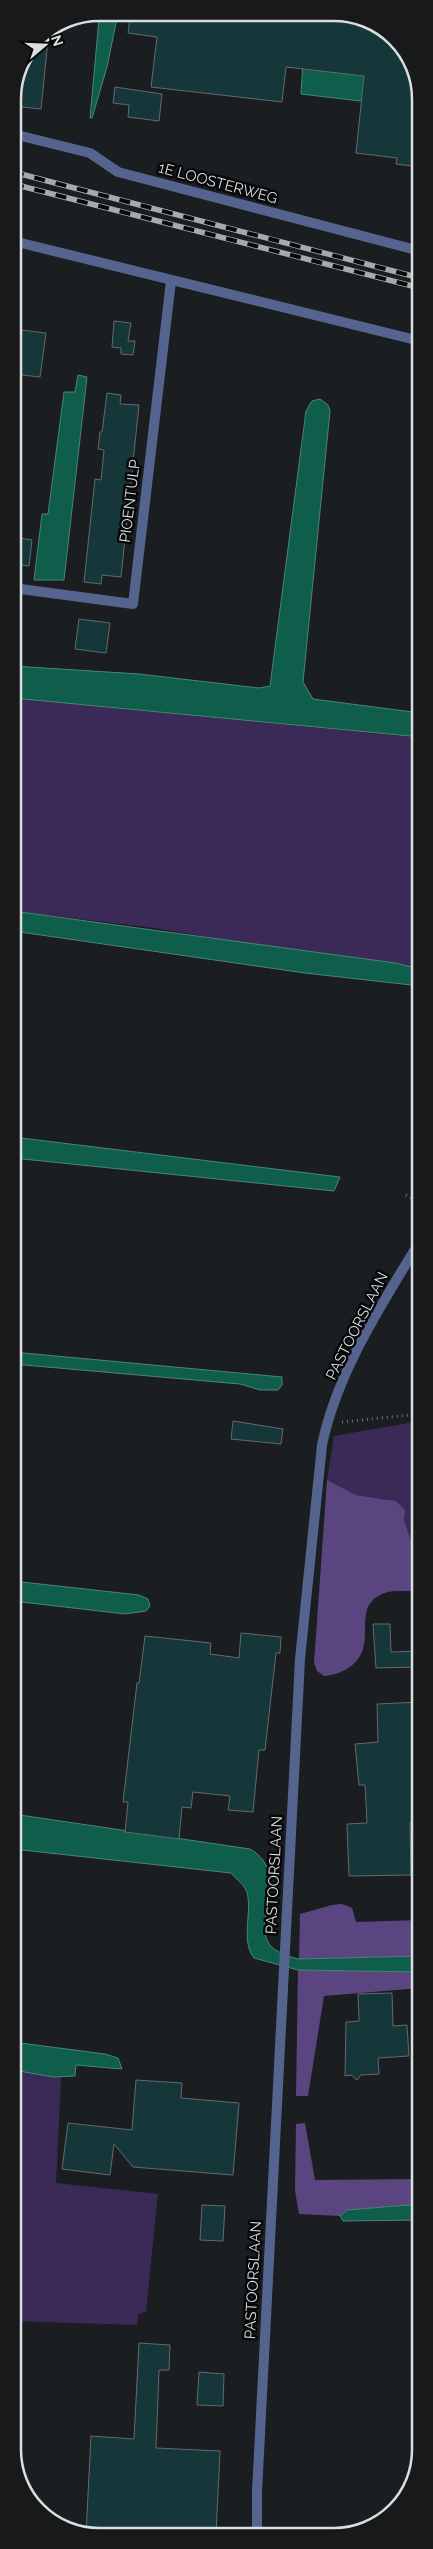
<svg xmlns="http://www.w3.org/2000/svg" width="433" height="2549" font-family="Raleway,sans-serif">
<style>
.green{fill:#3b2a58}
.forest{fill:#5b4581}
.water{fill:#0f5e4c;stroke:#4c8478}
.building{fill:#16373a;stroke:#646a6b}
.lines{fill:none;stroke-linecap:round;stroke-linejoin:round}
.path{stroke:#6f7374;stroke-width:3;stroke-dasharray:1 4;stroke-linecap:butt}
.street{stroke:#54648f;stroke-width:10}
.rail-casing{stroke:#a6aaab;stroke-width:5.5}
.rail{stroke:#070809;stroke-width:4;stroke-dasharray:11;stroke-linecap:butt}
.labels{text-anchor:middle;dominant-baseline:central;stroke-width:5;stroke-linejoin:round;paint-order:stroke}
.street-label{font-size:15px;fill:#dbdedf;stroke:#070809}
.rim{fill:none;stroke:#dbdedf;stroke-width:2.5}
</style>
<rect width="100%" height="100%" fill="#1a1e20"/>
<g class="green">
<path d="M 13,698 L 420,738 L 420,969 L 395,963 L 260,946 L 155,928 L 13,911 Z"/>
<path d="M 409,1423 L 420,1424 L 420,1545 L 412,1544 L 404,1520 L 386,1499 L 356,1495 L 327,1480 L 334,1436 Z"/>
<path d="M 13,2070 L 61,2076 L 56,2183 L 158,2194 L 146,2312 L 138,2314 L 137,2325 L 13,2321 Z"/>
</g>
<g class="forest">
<path d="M 327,1480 L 356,1495 L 396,1501 L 405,1510 L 404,1520 L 412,1544 L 420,1545 L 420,1591 C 409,1592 392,1589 382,1594 C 357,1605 369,1630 363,1649 C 358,1666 340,1675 324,1676 L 317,1671 L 314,1663 Z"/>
<path d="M 342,1904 L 352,1908 L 356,1922 L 420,1920 L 420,1956 L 299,1959 L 300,1914 L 332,1905 Z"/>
<path d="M 298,1970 L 420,1972 L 420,1988 L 324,1996 L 308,2096 L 296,2096 Z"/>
<path d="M 305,2123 L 315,2180 L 420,2179 L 420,2204 L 347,2210 L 340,2216 L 299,2214 L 295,2191 L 296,2124 Z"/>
</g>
<g class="water">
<path d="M 117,18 L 107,67 L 92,118 L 90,118 L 99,19 Z"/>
<path d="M 303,63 L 413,77 L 420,93 L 420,108 L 301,94 Z"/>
<path d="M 78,375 L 87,377 L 64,580 L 34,580 L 42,514 L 48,514 L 64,392 L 75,392 Z"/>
<path d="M 320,399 L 328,405 L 330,411 L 303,682 L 313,699 L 420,713 L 420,737 L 13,698 L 13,666 L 139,674 L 259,688 L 270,686 L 306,411 L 312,401 Z"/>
<path d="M 13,911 L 395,963 L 420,969 L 420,986 L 305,973 L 13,931 Z"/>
<path d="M 13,1137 L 340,1177 L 334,1191 L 13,1158 Z"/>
<path d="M 13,1352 L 282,1377 L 282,1385 L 278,1390 L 260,1390 L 240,1384 L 13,1364 Z"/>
<path d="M 13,1581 L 139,1595 L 148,1599 L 150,1606 L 146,1611 L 125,1614 L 13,1601 Z"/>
<path d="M 13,1814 L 250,1849 C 294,1874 246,1927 274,1949 C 281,1954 290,1957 299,1959 L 420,1956 L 420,1972 L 298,1970 L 254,1958 C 239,1939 255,1906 245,1888 C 242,1883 235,1878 231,1873 L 13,1849 Z"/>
<path d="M 13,2042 L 105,2054 L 118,2058 L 122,2069 L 76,2065 L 75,2076 L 54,2077 L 13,2070 Z"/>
<path d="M 420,2204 L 420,2220 L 343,2221 L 340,2216 L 347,2210 Z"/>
</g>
<g class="building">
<path d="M 356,15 L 399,42 L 420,93 L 420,167 L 396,164 L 397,158 L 356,153 L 364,76 L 286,67 L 282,102 L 151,87 L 157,37 L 128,33 L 130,18 Z"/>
<path d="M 49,30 L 41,109 L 13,106 L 13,94 L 38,38 Z"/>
<path d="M 115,87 L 162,94 L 159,121 L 128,117 L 129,105 L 113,103 Z"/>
<path d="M 114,321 L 131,323 L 128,341 L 135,341 L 133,355 L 121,354 L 121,348 L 112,347 Z"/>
<path d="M 13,329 L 46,333 L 40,377 L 13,374 Z"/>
<path d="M 107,393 L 121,395 L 120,404 L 139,405 L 121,577 L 102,575 L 101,584 L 84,582 L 95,479 L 101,480 L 104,450 L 98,449 L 100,432 L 102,432 Z"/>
<path d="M 13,537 L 32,540 L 29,566 L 13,564 Z"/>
<path d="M 79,619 L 110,623 L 106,653 L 75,649 Z"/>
<path d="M 233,1421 L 283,1429 L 281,1444 L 231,1439 Z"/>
<path d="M 373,1624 L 390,1624 L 391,1652 L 419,1651 L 419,1667 L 376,1668 Z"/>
<path d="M 241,1633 L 281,1637 L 280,1653 L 276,1653 L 265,1750 L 259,1750 L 253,1812 L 228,1810 L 230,1796 L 193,1792 L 191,1808 L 182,1807 L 179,1839 L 125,1832 L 128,1802 L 123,1802 L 137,1683 L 139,1683 L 145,1636 L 211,1643 L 210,1654 L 239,1658 Z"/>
<path d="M 420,1702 L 420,1822 L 410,1823 L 411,1875 L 349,1876 L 347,1824 L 367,1823 L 365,1785 L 359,1785 L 355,1744 L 378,1742 L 377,1704 Z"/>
<path d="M 392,1993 L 393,2026 L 407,2025 L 409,2056 L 378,2058 L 379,2074 L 361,2075 L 357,2080 L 351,2075 L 345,2076 L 346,2022 L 359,2021 L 358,1994 Z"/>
<path d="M 136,2080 L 182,2083 L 181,2098 L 239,2103 L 233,2175 L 133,2167 L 114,2144 L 110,2175 L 62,2169 L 68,2123 L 132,2130 Z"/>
<path d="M 202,2205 L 225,2206 L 223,2241 L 200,2240 Z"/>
<path d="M 139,2343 L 170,2345 L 169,2370 L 159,2370 L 156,2448 L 220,2451 L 216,2535 L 86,2534 L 91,2436 L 134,2439 Z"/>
<path d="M 199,2372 L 224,2374 L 223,2406 L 197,2405 Z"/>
</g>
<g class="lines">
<g class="path">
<path d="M 406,1195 L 420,1203"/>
<path d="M 342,1422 L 420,1414"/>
</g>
<g class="street">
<path d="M 13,134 L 90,153 L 118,172 L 420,251"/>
<path d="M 13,241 L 420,341"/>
<path d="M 13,588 L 133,604 L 171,281"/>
<path d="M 257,2535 L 257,2492 L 300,1659 L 322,1445 C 337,1372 382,1304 420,1241"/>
</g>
<g class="rail-casing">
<g id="rail">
<path d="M 13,172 L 420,278"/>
<path d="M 13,184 L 420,288"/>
</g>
</g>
<use href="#rail" class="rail"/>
</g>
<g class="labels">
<g class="street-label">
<text transform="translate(218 183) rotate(15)">1E LOOSTERWEG</text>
<text transform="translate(130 501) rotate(-83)">PIOENTULP</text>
<text transform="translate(357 1326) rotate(-63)">PASTOORSLAAN</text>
<text transform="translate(274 1875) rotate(-87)">PASTOORSLAAN</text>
<text transform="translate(253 2280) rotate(-87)">PASTOORSLAAN</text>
</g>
</g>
<path d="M0 0H433V2549H0ZM99 21H334A78 78 0 0 1 412 99V2450A78 78 0 0 1 334 2528H99A78 78 0 0 1 21 2450V99A78 78 0 0 1 99 21Z" fill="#18191a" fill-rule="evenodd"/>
<path class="rim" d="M99 21H334A78 78 0 0 1 412 99V2450A78 78 0 0 1 334 2528H99A78 78 0 0 1 21 2450V99A78 78 0 0 1 99 21Z"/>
<g transform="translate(45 45) rotate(71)" stroke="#070809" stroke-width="4" paint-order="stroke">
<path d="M0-4L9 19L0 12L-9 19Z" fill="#dbdedf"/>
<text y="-8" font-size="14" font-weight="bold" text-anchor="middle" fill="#dbdedf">N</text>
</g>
</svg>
